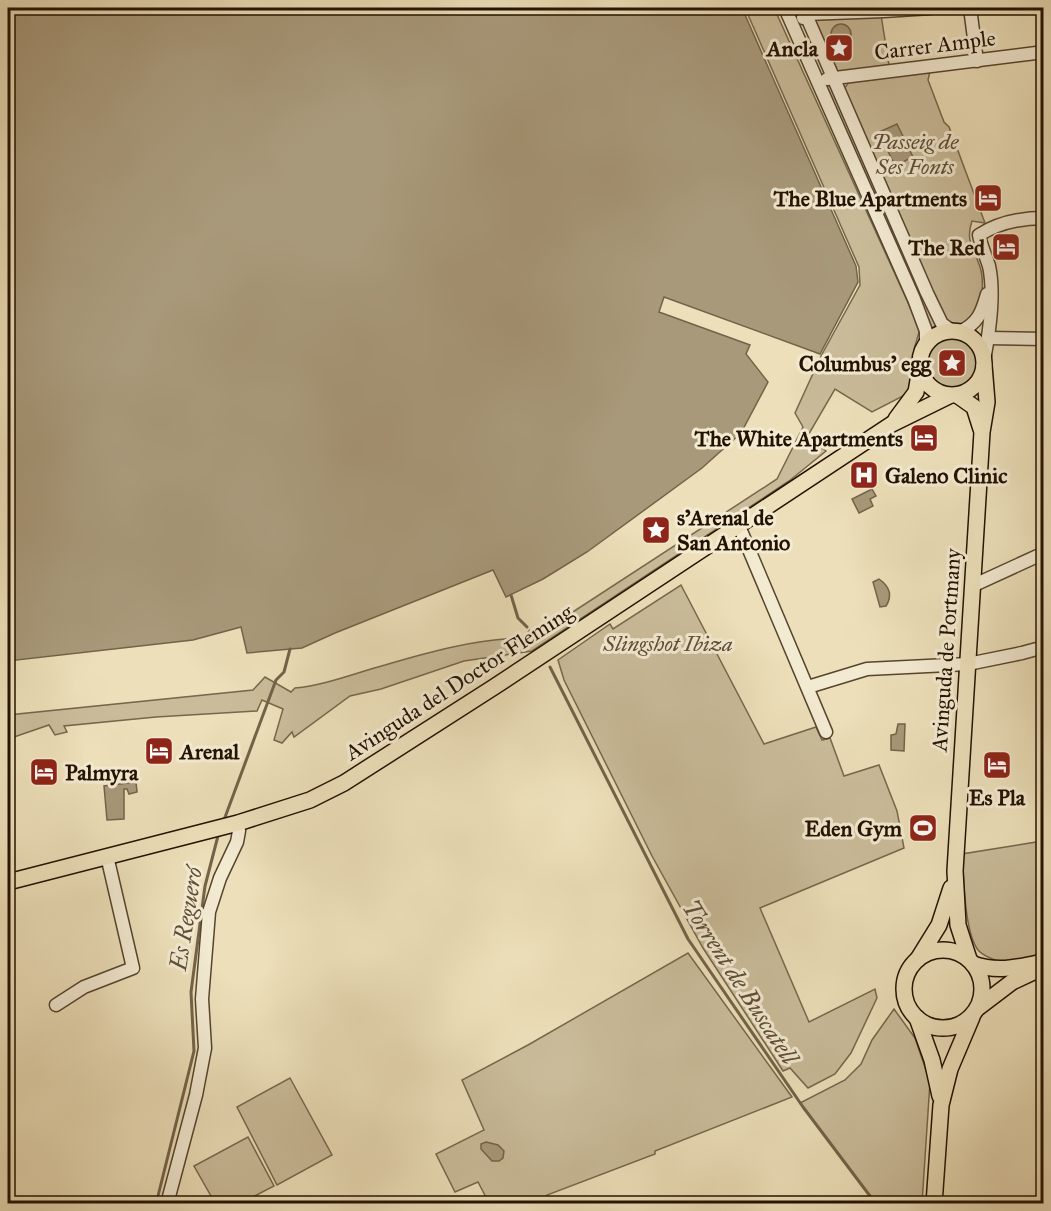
<svg xmlns="http://www.w3.org/2000/svg" width="1051" height="1211" font-family="'IM FELL Great Primer',serif">
<style>
.green{fill:#cabc9a;stroke:#76674d;stroke-width:1.5}
.water{fill:#a8997a;stroke:#736349;stroke-width:1.5}
.lines{fill:none;stroke-linecap:round;stroke-linejoin:round}
.stream{stroke:#736349;stroke-width:3}
.minor-casing{stroke:#55452e;stroke-width:15}
.major-casing{stroke:#231200;stroke-width:18}
.minor{stroke:#f3ead2;stroke-width:12}
.major{stroke:#ecdfb9;stroke-width:15}
.labels{text-anchor:middle;dominant-baseline:central;stroke-width:6;stroke-linejoin:round;paint-order:stroke}
.street-label{font-size:22px;fill:#231200;stroke:#f3ead2}
.poi-label{font-size:22px;font-weight:bold;fill:#231200;stroke:#f3ead2;text-anchor:end}
.park-label{font-size:22px;font-style:italic;fill:#5d4e36;stroke:#f3ead2}
.water-label{font-size:24px;font-style:italic;fill:#5f4f37;stroke:#f3ead2}
</style>
<rect width="100%" height="100%" fill="#ecdfb9"/>
<filter id="stains"><feTurbulence type="fractalNoise" baseFrequency=".00333" numOctaves="4"/><feColorMatrix values="0 0 0 0 .2 0 0 0 0 .09 0 0 0 0 .02 0 0 0 .5 -.17"/></filter>
<radialGradient id="worn" r=".72"><stop offset=".6" stop-color="#630" stop-opacity="0"/><stop offset="1" stop-color="#630" stop-opacity=".3"/></radialGradient>
<g class="green">
<path d="M 745,8 L 774,8 L 920,329 L 914,349 L 913,378 L 910,388 L 905,395 L 872,412 L 835,389 L 807,437 L 826,451 L 789,481 L 532,651 L 464,661 L 381,689 L 350,696 L 294,737 L 292,732 L 282,743 L 274,740 L 283,709 L 262,700 L 257,711 L 156,717 L 64,726 L 67,732 L 55,735 L 49,725 L 14,737 L 13,732 L 8,732 L 8,715 L 253,690 L 265,677 L 291,692 L 295,688 C 326,685 355,673 385,665 C 429,652 476,639 522,638 L 530,630 L 559,621 L 777,479 L 803,427 L 795,413 L 821,356 L 860,285 L 859,267 Z"/>
<path d="M 881,15 L 889,65 L 838,72 L 814,17 Z"/>
<path d="M 930,71 L 928,80 L 944,122 L 949,127 L 985,223 L 972,221 C 965,241 974,248 980,267 C 984,279 983,302 976,314 C 973,317 969,321 966,324 L 952,324 L 940,315 L 843,90 L 850,81 Z"/>
<path d="M 832,84 L 938,325 L 930,330 L 825,86 Z"/>
<circle cx="952" cy="363" r="25"/>
<path d="M 681,585 L 764,744 L 816,727 L 822,740 L 830,738 L 844,776 L 879,765 L 897,811 L 904,848 L 760,908 L 809,1022 L 875,989 L 877,998 L 851,1053 L 835,1074 L 808,1088 L 790,1068 L 783,1071 L 703,948 L 652,856 L 564,680 L 558,660 L 610,624 L 613,629 Z"/>
<path d="M 1043,841 L 1043,954 C 1032,957 1020,962 1007,962 C 999,962 984,957 978,950 C 964,931 964,878 962,854 Z"/>
<path d="M 688,953 L 792,1097 L 655,1151 L 655,1154 L 547,1195 L 542,1203 L 489,1203 L 478,1182 L 455,1192 L 436,1154 L 484,1130 L 462,1080 L 528,1045 Z"/>
<path d="M 894,1009 L 915,1038 L 930,1082 L 922,1203 L 875,1203 L 800,1103 L 845,1080 L 861,1064 L 872,1040 Z"/>
<path d="M 290,1078 L 332,1155 L 277,1185 L 237,1107 Z"/>
<path d="M 248,1137 L 274,1186 L 241,1203 L 215,1203 L 194,1166 Z"/>
</g>
<g class="water">
<path d="M 8,8 L 742,8 L 856,266 L 858,282 L 820,354 L 664,297 L 659,312 L 750,345 L 746,354 L 768,382 L 741,433 L 702,468 L 587,552 L 543,579 L 506,597 L 493,570 L 335,633 L 302,648 L 247,653 L 241,627 L 193,640 L 8,661 Z"/>
<circle cx="841" cy="34" r="10"/>
<path d="M 897,124 L 913,157 L 895,166 L 879,132 Z"/>
<path d="M 872,489 L 876,496 L 870,499 L 873,506 L 859,513 L 852,499 Z"/>
<path d="M 879,579 C 889,586 893,595 886,606 L 880,607 L 873,582 Z"/>
<path d="M 898,724 L 905,724 L 904,751 L 891,750 L 891,735 L 896,734 Z"/>
<path d="M 136,782 L 137,792 L 129,794 L 127,789 L 124,789 L 124,819 L 107,820 L 104,786 Z"/>
<path d="M 486,1142 L 498,1145 L 504,1151 L 503,1158 L 499,1161 L 492,1161 L 481,1149 L 481,1144 Z"/>
</g>
<g class="lines">
<g class="stream">
<path d="M 511,595 L 518,618 L 527,627"/>
<path d="M 550,667 L 688,939 L 803,1107 L 876,1204"/>
<path d="M 224,820 L 276,680 L 284,672 L 290,649"/>
<path d="M 156,1204 L 194,1051 L 191,992 L 205,886 L 219,832"/>
</g>
<g class="minor-casing">
<g id="minor">
<path d="M 785,8 L 914,299 L 926,331 L 926,344"/>
<path d="M 803,8 L 927,293 L 942,324 L 952,331"/>
<path d="M 970,8 L 977,61"/>
<path d="M 803,18 L 806,14 L 884,11 L 931,8"/>
<path d="M 827,79 L 1044,52"/>
<path d="M 959,332 C 978,324 982,312 987,294"/>
<path d="M 988,338 L 1044,339"/>
<path d="M 984,360 C 989,334 995,293 989,266 C 986,256 981,246 979,235 C 998,223 1021,218 1044,218"/>
<path d="M 739,526 L 826,732"/>
<path d="M 972,586 L 1044,553"/>
<path d="M 808,687 L 867,669 L 968,664 L 1022,653 L 1044,647"/>
<path d="M 56,1005 L 84,987 L 133,968 L 107,856"/>
<path d="M 167,1204 L 196,1095 L 205,1048 L 202,999 L 209,912 L 220,878 L 237,842 L 239,831 L 238,823"/>
</g>
</g>
<g class="major-casing">
<g id="major">
<circle cx="952" cy="363" r="32"/>
<path d="M 957,395 L 974,407 L 981,429"/>
<path d="M 896,419 L 916,392 L 920,369"/>
<path d="M 8,882 L 238,823 L 310,800 L 344,783 L 494,687 L 892,424 L 949,396"/>
<circle cx="943" cy="989" r="39"/>
<path d="M 918,959 L 939,925 L 951,888"/>
<path d="M 969,959 L 958,925 L 955,871 L 982,432 L 987,402 L 984,365"/>
<path d="M 973,964 C 996,972 1015,968 1038,963"/>
<path d="M 979,1007 L 1012,982 L 1044,967"/>
<path d="M 917,1018 L 932,1060 L 940,1096"/>
<path d="M 934,1204 L 941,1105 L 950,1069 L 972,1017"/>
</g>
</g>
<use href="#minor" class="minor"/>
<use href="#major" class="major"/>
</g>
<defs>
<g id="sight-square" transform="scale(1.5)"><rect x="-9" y="-9" width="18" height="18" rx="4" fill="#8f2418" stroke="#f3ead2"/><path d="M0-6L1.8-2.2L6-1.7L2.9 1.2L3.7 5.4L0 3.3L-3.7 5.4L-2.9 1.2L-6-1.7L-1.8-2.2Z" fill="#fff"/></g>
<g id="hotel-square" transform="scale(1.5)"><rect x="-9" y="-9" width="18" height="18" rx="4" fill="#8f2418" stroke="#f3ead2"/><path d="M-6-4.5h1.5V1H6V5H4.5V3h-9V5H-6ZM-4 0a1.8 1.8 0 1 1 3.6 0ZM.5 0V-2.5h3Q6-2.5 6 0Z" fill="#fff"/></g>
<g id="hospital-square" transform="scale(1.5)"><rect x="-9" y="-9" width="18" height="18" rx="4" fill="#8f2418" stroke="#f3ead2"/><path d="M-5-5h3v3.5h4V-5h3V5h-3V1.5h-4V5h-3Z" fill="#fff"/></g>
<g id="stadium-square" transform="scale(1.5)"><rect x="-9" y="-9" width="18" height="18" rx="4" fill="#8f2418" stroke="#f3ead2"/><path d="M0-5a6.5 5 0 1 0 0 10a6.5 5 0 1 0 0-10ZM-3.5-1.8h7v3.6h-7Z" fill="#fff"/></g>
</defs>
<g fill-rule="evenodd">
<use href="#sight-square" x="839" y="48"/>
<use href="#hotel-square" x="988" y="198"/>
<use href="#hotel-square" x="1006" y="247"/>
<use href="#sight-square" x="952" y="363"/>
<use href="#hotel-square" x="924" y="438"/>
<use href="#hospital-square" x="864" y="475"/>
<use href="#sight-square" x="656" y="530"/>
<use href="#hotel-square" x="159" y="751"/>
<use href="#hotel-square" x="997" y="765"/>
<use href="#hotel-square" x="44" y="772"/>
<use href="#stadium-square" x="923" y="828"/>
</g>
<g class="labels">
<g class="street-label">
<text transform="translate(935 45) rotate(-7)">Carrer Ample</text>
<text transform="translate(946 650) rotate(-86)">Avinguda de Portmany</text>
<text transform="translate(459 682) rotate(-33)">Avinguda del Doctor Fleming</text>
</g>
<g class="poi-label">
<text x="818" y="48">Ancla</text>
<text x="967" y="198">The Blue Apartments</text>
<text x="985" y="247">The Red</text>
<text x="931" y="363">Columbus' egg</text>
<text x="903" y="438">The White Apartments</text>
<text x="885" y="475" text-anchor="start">Galeno Clinic</text>
<text x="677" y="517" text-anchor="start">s'Arenal de<tspan x="677" dy="25">San Antonio</tspan></text>
<text x="180" y="751" text-anchor="start">Arenal</text>
<text x="65" y="772" text-anchor="start">Palmyra</text>
<text x="997" y="797" text-anchor="middle">Es Pla</text>
<text x="902" y="828">Eden Gym</text>
</g>
<g class="park-label">
<text x="915" y="141">Passeig de<tspan x="915" dy="25">Ses Fonts</tspan></text>
<text x="668" y="643">Slingshot Ibiza</text>
</g>
<g class="water-label">
<text transform="translate(186 919) rotate(-81)">Es Regueró</text>
<text transform="translate(740 982) rotate(57)">Torrent de Buscatell</text>
</g>
</g>
<rect width="1051" height="1211" fill="none" stroke="#ecdfb9" stroke-width="30"/>
<rect x="9" y="9" width="1033" height="1193" fill="none" stroke="#231200" stroke-width="3"/>
<rect x="15" y="15" width="1021" height="1181" fill="none" stroke="#231200" stroke-width="1.5"/>
<rect width="100%" height="100%" filter="url(#stains)"/>
<rect width="100%" height="100%" fill="url(#worn)"/>
</svg>
